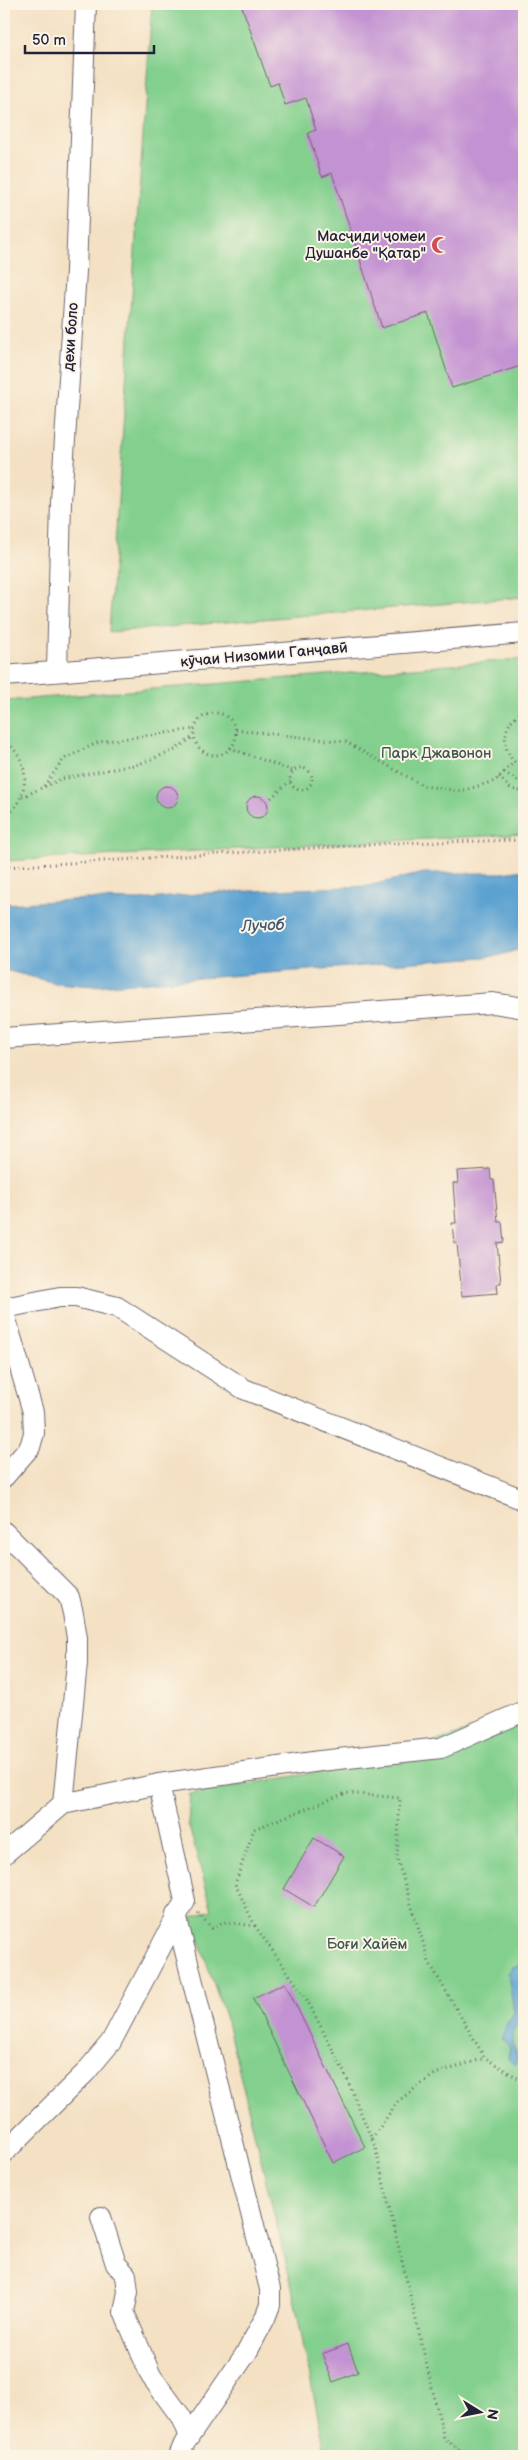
<svg xmlns="http://www.w3.org/2000/svg" width="528" height="2460" font-family="'Balsamiq Sans',sans-serif">
<style>
.green{fill:#83d08e;stroke:#527964}
.water{fill:#5ca2d1;stroke:#3f6286}
.building{fill:#c392d2}
.lines{fill:none;stroke-linecap:round;stroke-linejoin:round}
.minor-casing{stroke:#6c656b;stroke-width:22}
.path{stroke:#6c656b;stroke-width:3;stroke-dasharray:1 4;stroke-linecap:butt}
.minor{stroke:#fff;stroke-width:20}
.labels{text-anchor:middle;dominant-baseline:central;stroke-width:4;stroke-linejoin:round;paint-order:stroke}
.poi-label{font-size:15px;fill:#22223b;stroke:#fcf5e5;text-anchor:end}
.street-label{font-size:15px;fill:#22223b;stroke:#fcf5e5}
.park-label{font-size:15px;fill:#3f5654;stroke:#fcf5e5}
.water-label{font-size:16px;font-style:italic;fill:#395577;stroke:#fcf5e5}
</style>
<rect width="100%" height="100%" fill="#fcf5e5"/>
<filter id="ink" filterUnits="userSpaceOnUse"><feTurbulence type="fractalNoise" baseFrequency=".02" numOctaves="2"/><feDisplacementMap in="SourceGraphic" scale="10" xChannelSelector="R" yChannelSelector="G"/><feConvolveMatrix kernelMatrix="1 2 1 2 8 2 1 2 1" color-interpolation-filters="sRGB"/></filter>
<filter id="wash" filterUnits="userSpaceOnUse"><feTurbulence type="fractalNoise" baseFrequency=".0096" numOctaves="4" result="noise"/><feDisplacementMap in="SourceGraphic" scale="20" xChannelSelector="R" yChannelSelector="G"/><feGaussianBlur stdDeviation="1.12" result="paint"/><feColorMatrix in="noise" values="0 0 0 0 0 0 0 0 0 0 0 0 0 0 0 0 0 1.4 0 .05"/><feComposite in="paint" operator="in"/></filter>
<g filter="url(#wash)">
<rect width="100%" height="100%" fill="#f4e1c4"/>
<g class="green">
<path d="M 152,4 L 524,4 L 524,597 L 109,632 Z"/>
<path d="M 524,659 L 524,834 L 4,861 L 4,701 Z"/>
<path d="M 524,1714 L 524,2456 L 326,2456 L 291,2283 L 227,2022 L 191,1917 L 212,1910 L 188,1823 L 190,1794 L 359,1765 Z"/>
</g>
<g class="water">
<path d="M 524,870 L 524,948 L 497,956 L 94,986 L 55,983 L 9,971 L 4,972 L 4,904 L 87,899 L 140,900 L 207,893 L 367,886 L 424,873 L 502,873 Z"/>
<path d="M 524,1963 L 524,1978 L 519,1996 L 519,2023 C 504,2036 520,2049 516,2065 L 508,2059 L 510,2046 L 501,2039 L 508,2021 L 514,2013 L 508,1973 L 513,1967 Z"/>
</g>
<g id="blocks">
<g class="building">
<path d="M 241,4 L 524,4 L 524,365 L 452,388 L 428,313 L 382,328 L 332,173 L 322,177 L 308,133 L 316,130 L 306,98 L 285,105 L 278,83 L 270,86 Z"/>
<circle cx="167" cy="797" r="11"/>
<circle cx="257" cy="807" r="11"/>
<path d="M 490,1169 L 491,1180 L 494,1180 L 498,1222 L 502,1222 L 504,1242 L 497,1243 L 501,1283 L 497,1283 L 498,1293 L 462,1296 L 457,1243 L 454,1243 L 452,1223 L 456,1223 L 453,1183 L 458,1183 L 457,1171 Z"/>
<path d="M 314,1838 L 344,1856 L 314,1907 L 284,1889 Z"/>
<path d="M 285,1983 L 365,2147 L 333,2163 L 253,1998 Z"/>
<path d="M 348,2344 L 358,2372 L 333,2382 L 322,2354 Z"/>
</g>
</g>
</g>
<g filter="url(#ink)">
<use href="#blocks" fill-opacity="0" stroke="#6c656b" stroke-width="1"/>
<g class="lines">
<g class="minor-casing">
<g id="minor">
<path d="M 57,671 L 61,501 L 76,271 L 86,4"/>
<path d="M 4,676 L 524,633"/>
<path d="M 4,1038 L 493,1003 L 524,1008"/>
<path d="M 4,1308 L 60,1297 L 76,1297 L 117,1307 L 244,1389 L 524,1500"/>
<path d="M 4,1313 L 33,1412 L 34,1433 L 30,1447 L 4,1477"/>
<path d="M 4,1532 L 69,1597 L 73,1613 L 77,1638 L 77,1663 L 63,1804"/>
<path d="M 4,1854 L 63,1804 L 159,1784 L 320,1761 L 441,1748 L 524,1711"/>
<path d="M 176,1915 L 270,2289 L 270,2305 L 265,2318 L 247,2352 L 184,2444 L 179,2456"/>
<path d="M 4,2153 L 85,2073 L 111,2042 L 185,1901 L 159,1784"/>
<path d="M 101,2217 L 116,2264 L 126,2275 L 128,2292 L 124,2312 L 151,2376 L 181,2417 L 189,2437"/>
</g>
</g>
<g class="path">
<path d="M 524,711 C 499,722 499,757 524,768"/>
<circle cx="215" cy="734" r="21"/>
<path d="M 236,730 L 346,742 L 424,786 L 461,791 L 495,781 L 514,762"/>
<path d="M 4,740 C 33,761 30,797 4,819"/>
<path d="M 230,748 L 293,771"/>
<circle cx="301" cy="779" r="11"/>
<path d="M 504,772 L 516,780 L 524,782"/>
<path d="M 499,777 L 511,789 L 524,792"/>
<path d="M 44,786 L 64,759 L 99,742 L 195,729"/>
<path d="M 22,797 L 61,779 L 139,764 L 175,750 L 194,736"/>
<path d="M 271,798 L 290,781"/>
<path d="M 4,867 L 397,843 L 524,840"/>
<path d="M 198,1913 L 212,1928 L 223,1922 L 255,1926 L 306,1998 L 345,2074 L 375,2147 L 444,2438 L 467,2456"/>
<path d="M 255,1926 L 235,1884 L 254,1829 L 346,1793 L 400,1798 L 397,1859 L 429,1962 L 485,2058 L 524,2082"/>
<path d="M 372,2139 L 398,2101 L 435,2074 L 485,2058"/>
</g>
<use href="#minor" class="minor"/>
</g>
</g>
<defs>
<g id="mosque-bare" transform="scale(1.35)"><path d="M3.5-4.9A6 6 0 1 0 3.5 4.9A5 5 0 1 1 3.5-4.9Z" fill="#d1495b" stroke="#fcf5e5" stroke-width="2.5" paint-order="stroke"/></g>
</defs>
<g fill-rule="evenodd">
<use href="#mosque-bare" x="440" y="245"/>
</g>
<g class="labels">
<g class="poi-label">
<text x="426" y="236">Масҷиди ҷомеи<tspan x="426" dy="17">Душанбе "Қатар"</tspan></text>
</g>
<g class="street-label">
<text transform="translate(71 337) rotate(-86)">дехи боло</text>
<text transform="translate(264 655) rotate(-5)">кӯчаи Низомии Ганҷавӣ</text>
</g>
<g class="park-label">
<text x="436" y="753">Парк Джавонон</text>
<text x="367" y="1944">Боғи Хайём</text>
</g>
<g class="water-label">
<text transform="translate(263 926) rotate(-2)">Лучоб</text>
</g>
</g>
<rect width="528" height="2460" fill="none" stroke="#fcf5e5" stroke-width="20"/>
<g transform="translate(480 2412) rotate(100)" stroke="#fcf5e5" stroke-width="4" paint-order="stroke">
<path d="M0-4L9 19L0 12L-9 19Z" fill="#22223b"/>
<text y="-8" font-size="14" font-weight="bold" text-anchor="middle" fill="#22223b">N</text>
</g>
<path d="M25 45v8h129v-8" fill="none" stroke="#22223b" stroke-width="2.5"/>
<text x="32" y="45" font-size="15" fill="#22223b" stroke="#fcf5e5" stroke-width="4" paint-order="stroke">50 m</text>
</svg>
